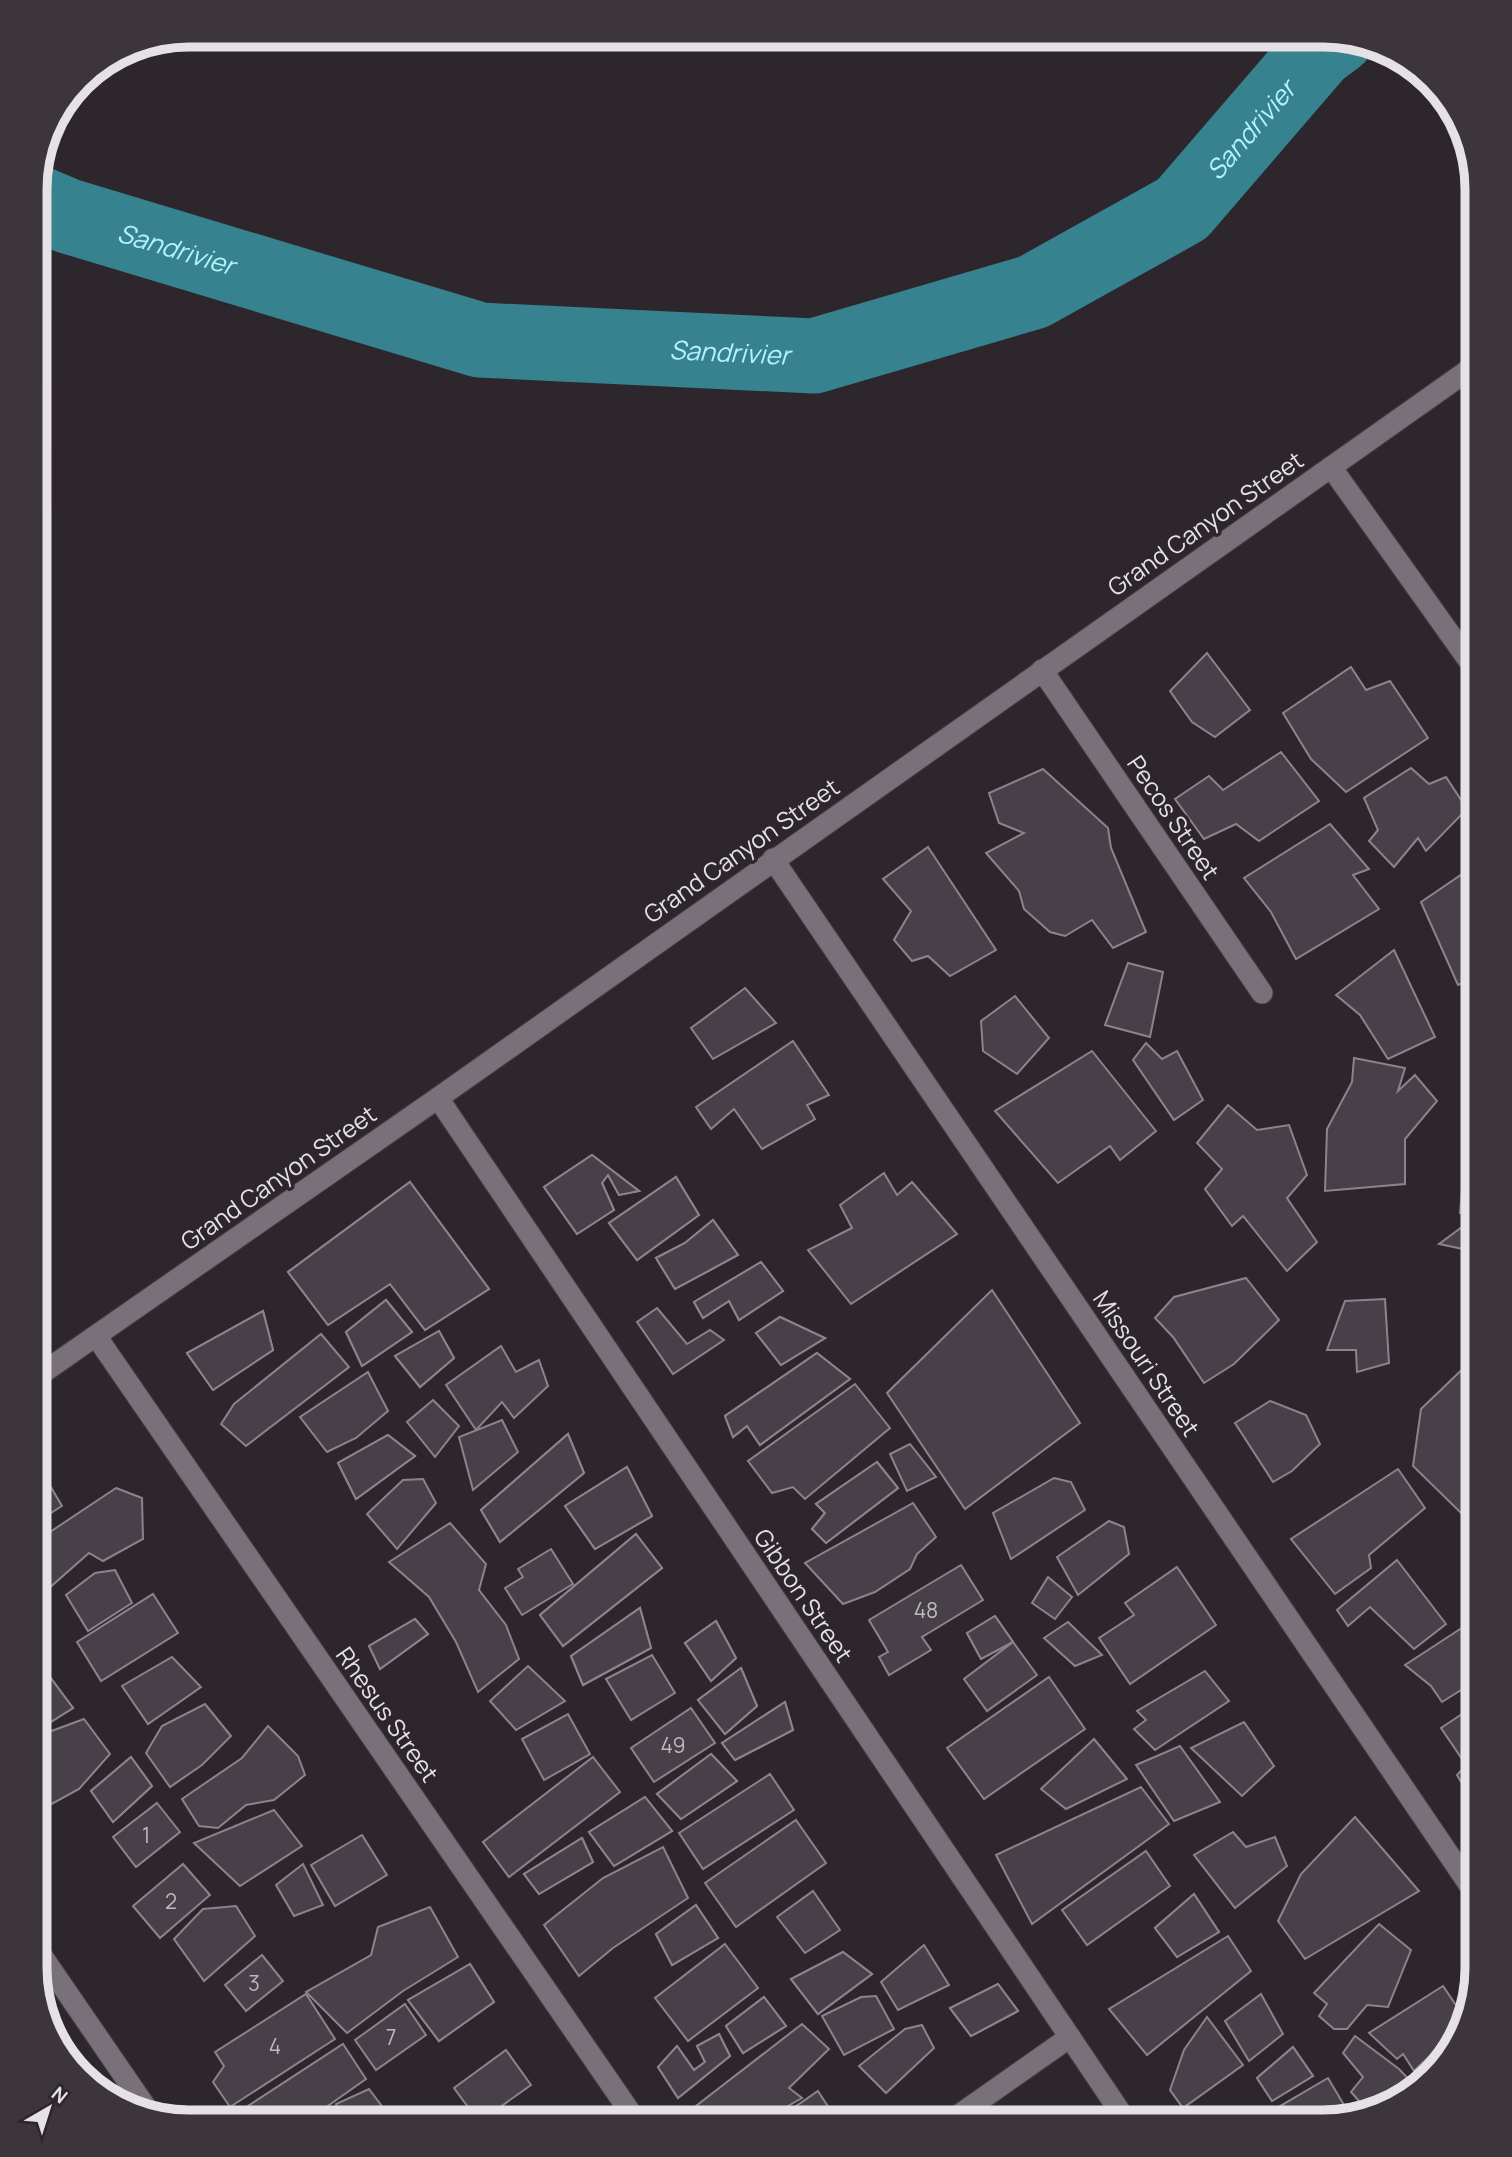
<svg xmlns="http://www.w3.org/2000/svg" width="1512" height="2157" font-family="Manrope,sans-serif">
<style>
.lines{fill:none;stroke-linecap:round;stroke-linejoin:round}
.river{stroke:#36828e;stroke-width:75}
.building{fill:#474048;stroke:#8c848d;stroke-width:2}
.minor-casing{stroke:#474147;stroke-width:23}
.minor{stroke:#797179;stroke-width:21}
.labels{text-anchor:middle;dominant-baseline:central;stroke-width:7;stroke-linejoin:round;paint-order:stroke}
.number-label{font-size:21px;fill:#beb9be}
.street-label{font-size:24px;fill:#e5e1e5;stroke:#2d262d}
.water-label{font-size:26px;font-style:italic;fill:#b3f1fb;stroke:#2d262d}
.rim{fill:none;stroke:#e5e1e5;stroke-width:9}
</style>
<rect width="100%" height="100%" fill="#2d262d"/>
<g class="lines">
<path class="river" id="s1" d="M 35,202 L 68,216 L 480,340 L 814,356 L 1033,292 L 1182,209 L 1318,51 L 1337,37"/>
</g>
<g class="building">
<path d="M 1476,552 L 1477,552 L 1477,587 L 1464,572 Z"/>
<path d="M 1207,653 L 1250,710 L 1215,737 L 1192,722 L 1170,691 Z"/>
<path d="M 1351,667 L 1366,690 L 1390,681 L 1428,738 L 1346,792 L 1311,759 L 1283,713 Z"/>
<path d="M 1281,752 L 1319,801 L 1259,841 L 1236,824 L 1204,839 L 1175,799 L 1209,776 L 1223,790 Z"/>
<path d="M 1411,768 L 1429,784 L 1446,777 L 1467,809 L 1426,851 L 1418,838 L 1394,867 L 1369,841 L 1378,830 L 1364,798 Z"/>
<path d="M 1043,769 L 1108,828 L 1111,848 L 1146,932 L 1113,948 L 1092,920 L 1065,936 L 1050,932 L 1024,909 L 1019,891 L 986,853 L 1024,833 L 999,823 L 989,793 Z"/>
<path d="M 1330,824 L 1369,869 L 1353,875 L 1379,909 L 1296,959 L 1271,912 L 1244,878 Z"/>
<path d="M 928,847 L 996,950 L 950,976 L 928,956 L 912,961 L 894,940 L 911,911 L 883,879 Z"/>
<path d="M 1477,864 L 1477,977 L 1458,985 L 1421,902 Z"/>
<path d="M 1394,950 L 1435,1037 L 1388,1059 L 1360,1015 L 1336,995 Z"/>
<path d="M 1128,963 L 1163,972 L 1150,1037 L 1105,1025 Z"/>
<path d="M 745,988 L 776,1023 L 713,1059 L 691,1028 Z"/>
<path d="M 1015,996 L 1049,1038 L 1017,1074 L 983,1051 L 981,1021 Z"/>
<path d="M 793,1041 L 829,1095 L 807,1105 L 815,1119 L 762,1149 L 734,1109 L 711,1129 L 696,1107 Z"/>
<path d="M 1146,1043 L 1162,1059 L 1177,1051 L 1203,1100 L 1174,1120 L 1133,1060 Z"/>
<path d="M 1092,1051 L 1156,1131 L 1120,1160 L 1110,1146 L 1058,1183 L 995,1111 Z"/>
<path d="M 1477,1055 L 1477,1110 L 1468,1109 Z"/>
<path d="M 1354,1058 L 1405,1068 L 1398,1091 L 1415,1075 L 1437,1101 L 1405,1139 L 1405,1184 L 1325,1191 L 1327,1129 L 1352,1082 Z"/>
<path d="M 1228,1105 L 1257,1130 L 1289,1125 L 1307,1175 L 1287,1198 L 1317,1242 L 1287,1271 L 1243,1216 L 1232,1226 L 1205,1189 L 1222,1169 L 1197,1143 Z"/>
<path d="M 1470,1128 L 1477,1129 L 1477,1175 L 1463,1168 Z"/>
<path d="M 592,1155 L 639,1191 L 619,1195 L 608,1175 L 602,1183 L 614,1210 L 577,1234 L 544,1187 Z"/>
<path d="M 592,1155 L 639,1191 L 619,1195 L 608,1175 L 602,1183 L 614,1210 L 577,1234 L 544,1187 Z"/>
<path d="M 884,1173 L 897,1195 L 912,1182 L 957,1234 L 851,1304 L 808,1250 L 852,1228 L 840,1205 Z"/>
<path d="M 676,1177 L 699,1215 L 637,1260 L 609,1223 Z"/>
<path d="M 676,1177 L 699,1215 L 637,1260 L 609,1223 Z"/>
<path d="M 1477,1177 L 1477,1214 L 1460,1213 L 1462,1190 Z"/>
<path d="M 410,1182 L 489,1289 L 425,1330 L 390,1284 L 328,1325 L 288,1272 Z"/>
<path d="M 410,1182 L 489,1289 L 425,1330 L 390,1284 L 328,1325 L 288,1272 Z"/>
<path d="M 1477,1216 L 1477,1252 L 1439,1244 Z"/>
<path d="M 713,1220 L 738,1255 L 675,1289 L 656,1258 L 685,1243 Z"/>
<path d="M 713,1220 L 738,1255 L 675,1289 L 656,1258 L 685,1243 Z"/>
<path d="M 761,1262 L 783,1291 L 739,1320 L 729,1301 L 703,1318 L 694,1302 Z"/>
<path d="M 761,1262 L 783,1291 L 739,1320 L 729,1301 L 703,1318 L 694,1302 Z"/>
<path d="M 1246,1278 L 1279,1320 L 1234,1364 L 1204,1383 L 1173,1337 L 1155,1318 L 1174,1297 Z"/>
<path d="M 992,1290 L 1080,1423 L 965,1509 L 887,1393 Z"/>
<path d="M 1385,1299 L 1389,1363 L 1357,1372 L 1356,1350 L 1327,1350 L 1345,1301 Z"/>
<path d="M 386,1300 L 412,1332 L 362,1366 L 346,1332 Z"/>
<path d="M 386,1300 L 412,1332 L 362,1366 L 346,1332 Z"/>
<path d="M 657,1308 L 687,1344 L 710,1330 L 724,1340 L 673,1374 L 637,1322 Z"/>
<path d="M 263,1311 L 273,1350 L 213,1390 L 187,1353 Z"/>
<path d="M 263,1311 L 273,1350 L 213,1390 L 187,1353 Z"/>
<path d="M 780,1317 L 825,1338 L 781,1365 L 756,1333 Z"/>
<path d="M 780,1317 L 825,1338 L 781,1365 L 756,1333 Z"/>
<path d="M 439,1331 L 454,1358 L 420,1387 L 395,1356 Z"/>
<path d="M 439,1331 L 454,1358 L 420,1387 L 395,1356 Z"/>
<path d="M 321,1334 L 349,1367 L 246,1446 L 221,1424 L 234,1404 Z"/>
<path d="M 501,1346 L 516,1372 L 539,1360 L 548,1386 L 514,1418 L 502,1402 L 476,1430 L 446,1385 Z"/>
<path d="M 817,1353 L 850,1379 L 760,1445 L 747,1426 L 733,1437 L 725,1416 Z"/>
<path d="M 817,1353 L 850,1379 L 760,1445 L 747,1426 L 733,1437 L 725,1416 Z"/>
<path d="M 1473,1359 L 1477,1361 L 1477,1500 L 1461,1513 L 1413,1466 L 1421,1409 Z"/>
<path d="M 368,1372 L 388,1411 L 356,1438 L 327,1452 L 300,1417 Z"/>
<path d="M 855,1384 L 890,1428 L 805,1499 L 793,1487 L 772,1493 L 748,1461 Z"/>
<path d="M 433,1400 L 459,1426 L 435,1457 L 407,1422 Z"/>
<path d="M 1270,1401 L 1306,1415 L 1320,1444 L 1292,1471 L 1273,1482 L 1235,1423 Z"/>
<path d="M 502,1420 L 518,1452 L 473,1490 L 459,1437 Z"/>
<path d="M 568,1434 L 584,1473 L 500,1542 L 481,1510 Z"/>
<path d="M 568,1434 L 584,1473 L 500,1542 L 481,1510 Z"/>
<path d="M 388,1435 L 415,1456 L 356,1499 L 338,1463 Z"/>
<path d="M 388,1435 L 415,1456 L 356,1499 L 338,1463 Z"/>
<path d="M 910,1444 L 936,1477 L 907,1491 L 890,1454 Z"/>
<path d="M 877,1462 L 898,1488 L 826,1543 L 812,1529 L 825,1513 L 816,1504 Z"/>
<path d="M 877,1462 L 898,1488 L 826,1543 L 812,1529 L 825,1513 L 816,1504 Z"/>
<path d="M 627,1467 L 652,1516 L 595,1549 L 565,1506 Z"/>
<path d="M 627,1467 L 652,1516 L 595,1549 L 565,1506 Z"/>
<path d="M 1398,1469 L 1425,1508 L 1369,1555 L 1371,1568 L 1335,1594 L 1291,1539 Z"/>
<path d="M 42,1472 L 62,1506 L 35,1523 L 35,1477 Z"/>
<path d="M 1054,1478 L 1071,1482 L 1085,1510 L 1011,1559 L 993,1513 Z"/>
<path d="M 423,1479 L 436,1503 L 397,1549 L 367,1514 L 403,1480 Z"/>
<path d="M 116,1488 L 142,1498 L 143,1539 L 103,1561 L 89,1553 L 48,1589 L 35,1575 L 35,1542 Z"/>
<path d="M 913,1503 L 936,1537 L 917,1554 L 910,1569 L 875,1592 L 843,1604 L 805,1563 Z"/>
<path d="M 1109,1521 L 1124,1527 L 1129,1554 L 1078,1595 L 1057,1557 Z"/>
<path d="M 450,1523 L 486,1564 L 479,1590 L 506,1625 L 519,1659 L 478,1692 L 456,1642 L 429,1597 L 389,1562 Z"/>
<path d="M 636,1534 L 662,1568 L 563,1646 L 540,1615 Z"/>
<path d="M 636,1534 L 662,1568 L 563,1646 L 540,1615 Z"/>
<path d="M 551,1549 L 573,1584 L 522,1615 L 505,1588 L 523,1577 L 518,1569 Z"/>
<path d="M 1397,1560 L 1446,1624 L 1414,1649 L 1370,1607 L 1348,1626 L 1337,1610 Z"/>
<path d="M 961,1565 L 983,1600 L 922,1637 L 931,1650 L 889,1675 L 879,1657 L 888,1652 L 869,1620 Z"/>
<path d="M 1177,1567 L 1216,1625 L 1130,1684 L 1099,1638 L 1134,1615 L 1125,1603 Z"/>
<path d="M 115,1570 L 132,1603 L 88,1631 L 66,1595 L 95,1573 Z"/>
<path d="M 1048,1577 L 1072,1597 L 1055,1619 L 1032,1603 Z"/>
<path d="M 153,1594 L 178,1633 L 101,1681 L 77,1642 Z"/>
<path d="M 640,1608 L 651,1648 L 583,1685 L 571,1656 Z"/>
<path d="M 640,1608 L 651,1648 L 583,1685 L 571,1656 Z"/>
<path d="M 995,1616 L 1013,1642 L 981,1659 L 967,1633 Z"/>
<path d="M 995,1616 L 1013,1642 L 981,1659 L 967,1633 Z"/>
<path d="M 1477,1618 L 1477,1680 L 1442,1702 L 1431,1686 L 1405,1665 Z"/>
<path d="M 415,1619 L 428,1634 L 380,1669 L 369,1646 Z"/>
<path d="M 415,1619 L 428,1634 L 380,1669 L 369,1646 Z"/>
<path d="M 716,1621 L 736,1658 L 711,1681 L 685,1643 Z"/>
<path d="M 716,1621 L 736,1658 L 711,1681 L 685,1643 Z"/>
<path d="M 1068,1622 L 1102,1655 L 1075,1666 L 1044,1638 Z"/>
<path d="M 35,1631 L 50,1659 L 35,1669 Z"/>
<path d="M 1013,1642 L 1037,1675 L 987,1711 L 964,1679 Z"/>
<path d="M 652,1655 L 675,1693 L 631,1720 L 606,1679 Z"/>
<path d="M 172,1657 L 201,1687 L 148,1724 L 122,1686 Z"/>
<path d="M 528,1666 L 565,1701 L 516,1730 L 490,1701 Z"/>
<path d="M 741,1668 L 757,1706 L 725,1734 L 698,1700 Z"/>
<path d="M 741,1668 L 757,1706 L 725,1734 L 698,1700 Z"/>
<path d="M 1205,1671 L 1229,1701 L 1155,1750 L 1134,1729 L 1146,1720 L 1137,1711 Z"/>
<path d="M 50,1677 L 73,1708 L 35,1732 L 35,1687 Z"/>
<path d="M 50,1677 L 73,1708 L 35,1732 L 35,1687 Z"/>
<path d="M 1049,1677 L 1085,1729 L 984,1799 L 947,1748 Z"/>
<path d="M 785,1702 L 793,1730 L 735,1760 L 722,1743 Z"/>
<path d="M 785,1702 L 793,1730 L 735,1760 L 722,1743 Z"/>
<path d="M 205,1704 L 231,1736 L 202,1765 L 170,1787 L 146,1753 L 162,1726 Z"/>
<path d="M 1477,1704 L 1477,1803 L 1475,1805 L 1457,1775 L 1466,1765 L 1441,1728 Z"/>
<path d="M 691,1708 L 715,1743 L 654,1782 L 631,1748 Z"/>
<path d="M 568,1714 L 590,1754 L 544,1780 L 522,1739 Z"/>
<path d="M 84,1719 L 110,1754 L 79,1789 L 35,1813 L 35,1737 Z"/>
<path d="M 1244,1722 L 1274,1766 L 1242,1796 L 1191,1748 Z"/>
<path d="M 268,1726 L 298,1756 L 305,1775 L 274,1800 L 246,1805 L 218,1828 L 199,1826 L 182,1799 L 242,1758 Z"/>
<path d="M 1094,1739 L 1127,1779 L 1066,1809 L 1041,1789 Z"/>
<path d="M 1180,1746 L 1220,1802 L 1174,1821 L 1136,1765 Z"/>
<path d="M 711,1754 L 737,1781 L 681,1819 L 657,1794 Z"/>
<path d="M 711,1754 L 737,1781 L 681,1819 L 657,1794 Z"/>
<path d="M 131,1757 L 152,1786 L 113,1822 L 91,1791 Z"/>
<path d="M 131,1757 L 152,1786 L 113,1822 L 91,1791 Z"/>
<path d="M 593,1757 L 620,1792 L 509,1877 L 483,1842 Z"/>
<path d="M 770,1774 L 794,1810 L 703,1869 L 679,1833 Z"/>
<path d="M 1141,1787 L 1169,1824 L 1032,1924 L 996,1855 Z"/>
<path d="M 645,1797 L 672,1831 L 614,1866 L 589,1832 Z"/>
<path d="M 645,1797 L 672,1831 L 614,1866 L 589,1832 Z"/>
<path d="M 157,1803 L 180,1832 L 136,1867 L 113,1837 Z"/>
<path d="M 274,1810 L 302,1846 L 240,1886 L 194,1843 Z"/>
<path d="M 1355,1817 L 1419,1891 L 1305,1959 L 1278,1921 L 1301,1874 Z"/>
<path d="M 796,1820 L 826,1863 L 736,1927 L 705,1883 Z"/>
<path d="M 1233,1832 L 1246,1847 L 1275,1837 L 1287,1866 L 1235,1908 L 1194,1855 Z"/>
<path d="M 362,1835 L 387,1875 L 335,1906 L 311,1865 Z"/>
<path d="M 582,1838 L 593,1862 L 539,1894 L 524,1874 Z"/>
<path d="M 582,1838 L 593,1862 L 539,1894 L 524,1874 Z"/>
<path d="M 663,1847 L 688,1898 L 613,1948 L 579,1976 L 544,1925 L 603,1878 Z"/>
<path d="M 1146,1851 L 1170,1886 L 1087,1945 L 1062,1910 Z"/>
<path d="M 183,1864 L 210,1895 L 160,1938 L 133,1906 Z"/>
<path d="M 303,1864 L 323,1905 L 294,1916 L 276,1885 Z"/>
<path d="M 813,1891 L 840,1930 L 805,1953 L 777,1917 Z"/>
<path d="M 1194,1894 L 1219,1932 L 1177,1957 L 1155,1928 Z"/>
<path d="M 1194,1894 L 1219,1932 L 1177,1957 L 1155,1928 Z"/>
<path d="M 696,1905 L 718,1938 L 672,1965 L 656,1934 Z"/>
<path d="M 696,1905 L 718,1938 L 672,1965 L 656,1934 Z"/>
<path d="M 236,1906 L 255,1936 L 204,1981 L 174,1939 L 203,1909 Z"/>
<path d="M 430,1907 L 458,1957 L 403,1991 L 347,2033 L 306,1992 L 371,1955 L 378,1927 Z"/>
<path d="M 1379,1924 L 1411,1950 L 1388,2007 L 1367,2005 L 1347,2029 L 1334,2029 L 1319,2016 L 1327,2004 L 1314,1993 Z"/>
<path d="M 1228,1936 L 1251,1971 L 1147,2055 L 1109,2009 Z"/>
<path d="M 725,1944 L 758,1988 L 688,2041 L 655,1998 Z"/>
<path d="M 924,1945 L 949,1985 L 898,2010 L 881,1982 Z"/>
<path d="M 843,1952 L 872,1974 L 818,2014 L 791,1979 Z"/>
<path d="M 843,1952 L 872,1974 L 818,2014 L 791,1979 Z"/>
<path d="M 262,1955 L 283,1981 L 246,2011 L 225,1985 Z"/>
<path d="M 470,1964 L 494,2002 L 439,2041 L 408,2000 Z"/>
<path d="M 470,1964 L 494,2002 L 439,2041 L 408,2000 Z"/>
<path d="M 998,1984 L 1018,2011 L 971,2036 L 950,2008 Z"/>
<path d="M 998,1984 L 1018,2011 L 971,2036 L 950,2008 Z"/>
<path d="M 1443,1986 L 1464,2017 L 1461,2026 L 1414,2071 L 1403,2054 L 1397,2059 L 1369,2033 Z"/>
<path d="M 306,1994 L 335,2039 L 230,2107 L 213,2082 L 224,2066 L 215,2052 Z"/>
<path d="M 1261,1994 L 1283,2034 L 1249,2061 L 1225,2021 Z"/>
<path d="M 876,1996 L 894,2029 L 844,2055 L 822,2016 L 861,1997 Z"/>
<path d="M 764,1997 L 786,2026 L 743,2053 L 726,2026 Z"/>
<path d="M 764,1997 L 786,2026 L 743,2053 L 726,2026 Z"/>
<path d="M 405,2004 L 426,2035 L 376,2070 L 355,2040 Z"/>
<path d="M 1207,2017 L 1243,2065 L 1183,2108 L 1170,2090 L 1184,2050 Z"/>
<path d="M 802,2024 L 829,2049 L 789,2088 L 802,2098 L 760,2122 L 699,2122 L 692,2109 Z"/>
<path d="M 922,2025 L 934,2048 L 886,2093 L 859,2066 L 905,2029 Z"/>
<path d="M 719,2034 L 730,2056 L 678,2098 L 658,2067 L 677,2046 L 694,2070 L 705,2062 L 697,2046 Z"/>
<path d="M 719,2034 L 730,2056 L 678,2098 L 658,2067 L 677,2046 L 694,2070 L 705,2062 L 697,2046 Z"/>
<path d="M 1355,2036 L 1399,2069 L 1415,2086 L 1400,2101 L 1367,2110 L 1351,2092 L 1363,2077 L 1343,2053 Z"/>
<path d="M 343,2044 L 366,2079 L 305,2122 L 234,2122 L 231,2117 Z"/>
<path d="M 1293,2047 L 1313,2076 L 1272,2101 L 1257,2078 Z"/>
<path d="M 1293,2047 L 1313,2076 L 1272,2101 L 1257,2078 Z"/>
<path d="M 506,2050 L 531,2085 L 479,2122 L 454,2088 Z"/>
<path d="M 1328,2078 L 1350,2115 L 1323,2122 L 1253,2122 Z"/>
<path d="M 369,2089 L 394,2122 L 339,2122 L 336,2104 Z"/>
<path d="M 818,2091 L 838,2122 L 773,2122 Z"/>
</g>
<g class="lines">
<g class="minor-casing">
<g id="minor">
<path d="M 1331,467 L 1477,672"/>
<path d="M 1042,670 L 1262,993"/>
<path d="M 773,859 L 1477,1896"/>
<path d="M 438,1098 L 1127,2122"/>
<path d="M 96,1336 L 637,2122"/>
<path d="M 35,1378 L 438,1098 L 1477,364"/>
<path d="M 35,1946 L 149,2112"/>
<path d="M 949,2122 L 1070,2037"/>
</g>
</g>
<use href="#minor" class="minor"/>
</g>
<g class="labels">
<g class="number-label">
<text x="926" y="1610">48</text>
<text x="673" y="1745">49</text>
<text x="146" y="1835">1</text>
<text x="171" y="1901">2</text>
<text x="254" y="1983">3</text>
<text x="391" y="2037">7</text>
<text x="275" y="2046">4</text>
</g>
<g class="street-label">
<text transform="translate(1205 523) rotate(-35)">Grand Canyon Street</text>
<text transform="translate(1174 817) rotate(56)">Pecos Street</text>
<text transform="translate(741 850) rotate(-35)">Grand Canyon Street</text>
<text transform="translate(278 1177) rotate(-35)">Grand Canyon Street</text>
<text transform="translate(1147 1363) rotate(56)">Missouri Street</text>
<text transform="translate(804 1595) rotate(56)">Gibbon Street</text>
<text transform="translate(388 1714) rotate(55)">Rhesus Street</text>
</g>
<g class="water-label">
<text stroke="none"><textPath href="#s1" startOffset="1304">Sandrivier</textPath></text>
<text stroke="none"><textPath href="#s1" startOffset="149">Sandrivier</textPath></text>
<text stroke="none"><textPath href="#s1" startOffset="716">Sandrivier</textPath></text>
</g>
</g>
<path d="M0 0H1512V2157H0ZM189 47H1323A142 142 0 0 1 1465 189V1968A142 142 0 0 1 1323 2110H189A142 142 0 0 1 47 1968V189A142 142 0 0 1 189 47Z" fill="#3c353c" fill-rule="evenodd"/>
<path class="rim" d="M189 47H1323A142 142 0 0 1 1465 189V1968A142 142 0 0 1 1323 2110H189A142 142 0 0 1 47 1968V189A142 142 0 0 1 189 47Z"/>
<g transform="translate(49 2108) rotate(39)" stroke="#2d262d" stroke-width="5" paint-order="stroke">
<path d="M0-5L12 26L0 18L-12 26Z" fill="#e5e1e5"/>
<text y="-10" font-size="19" font-weight="bold" text-anchor="middle" fill="#e5e1e5">N</text>
</g>
</svg>
